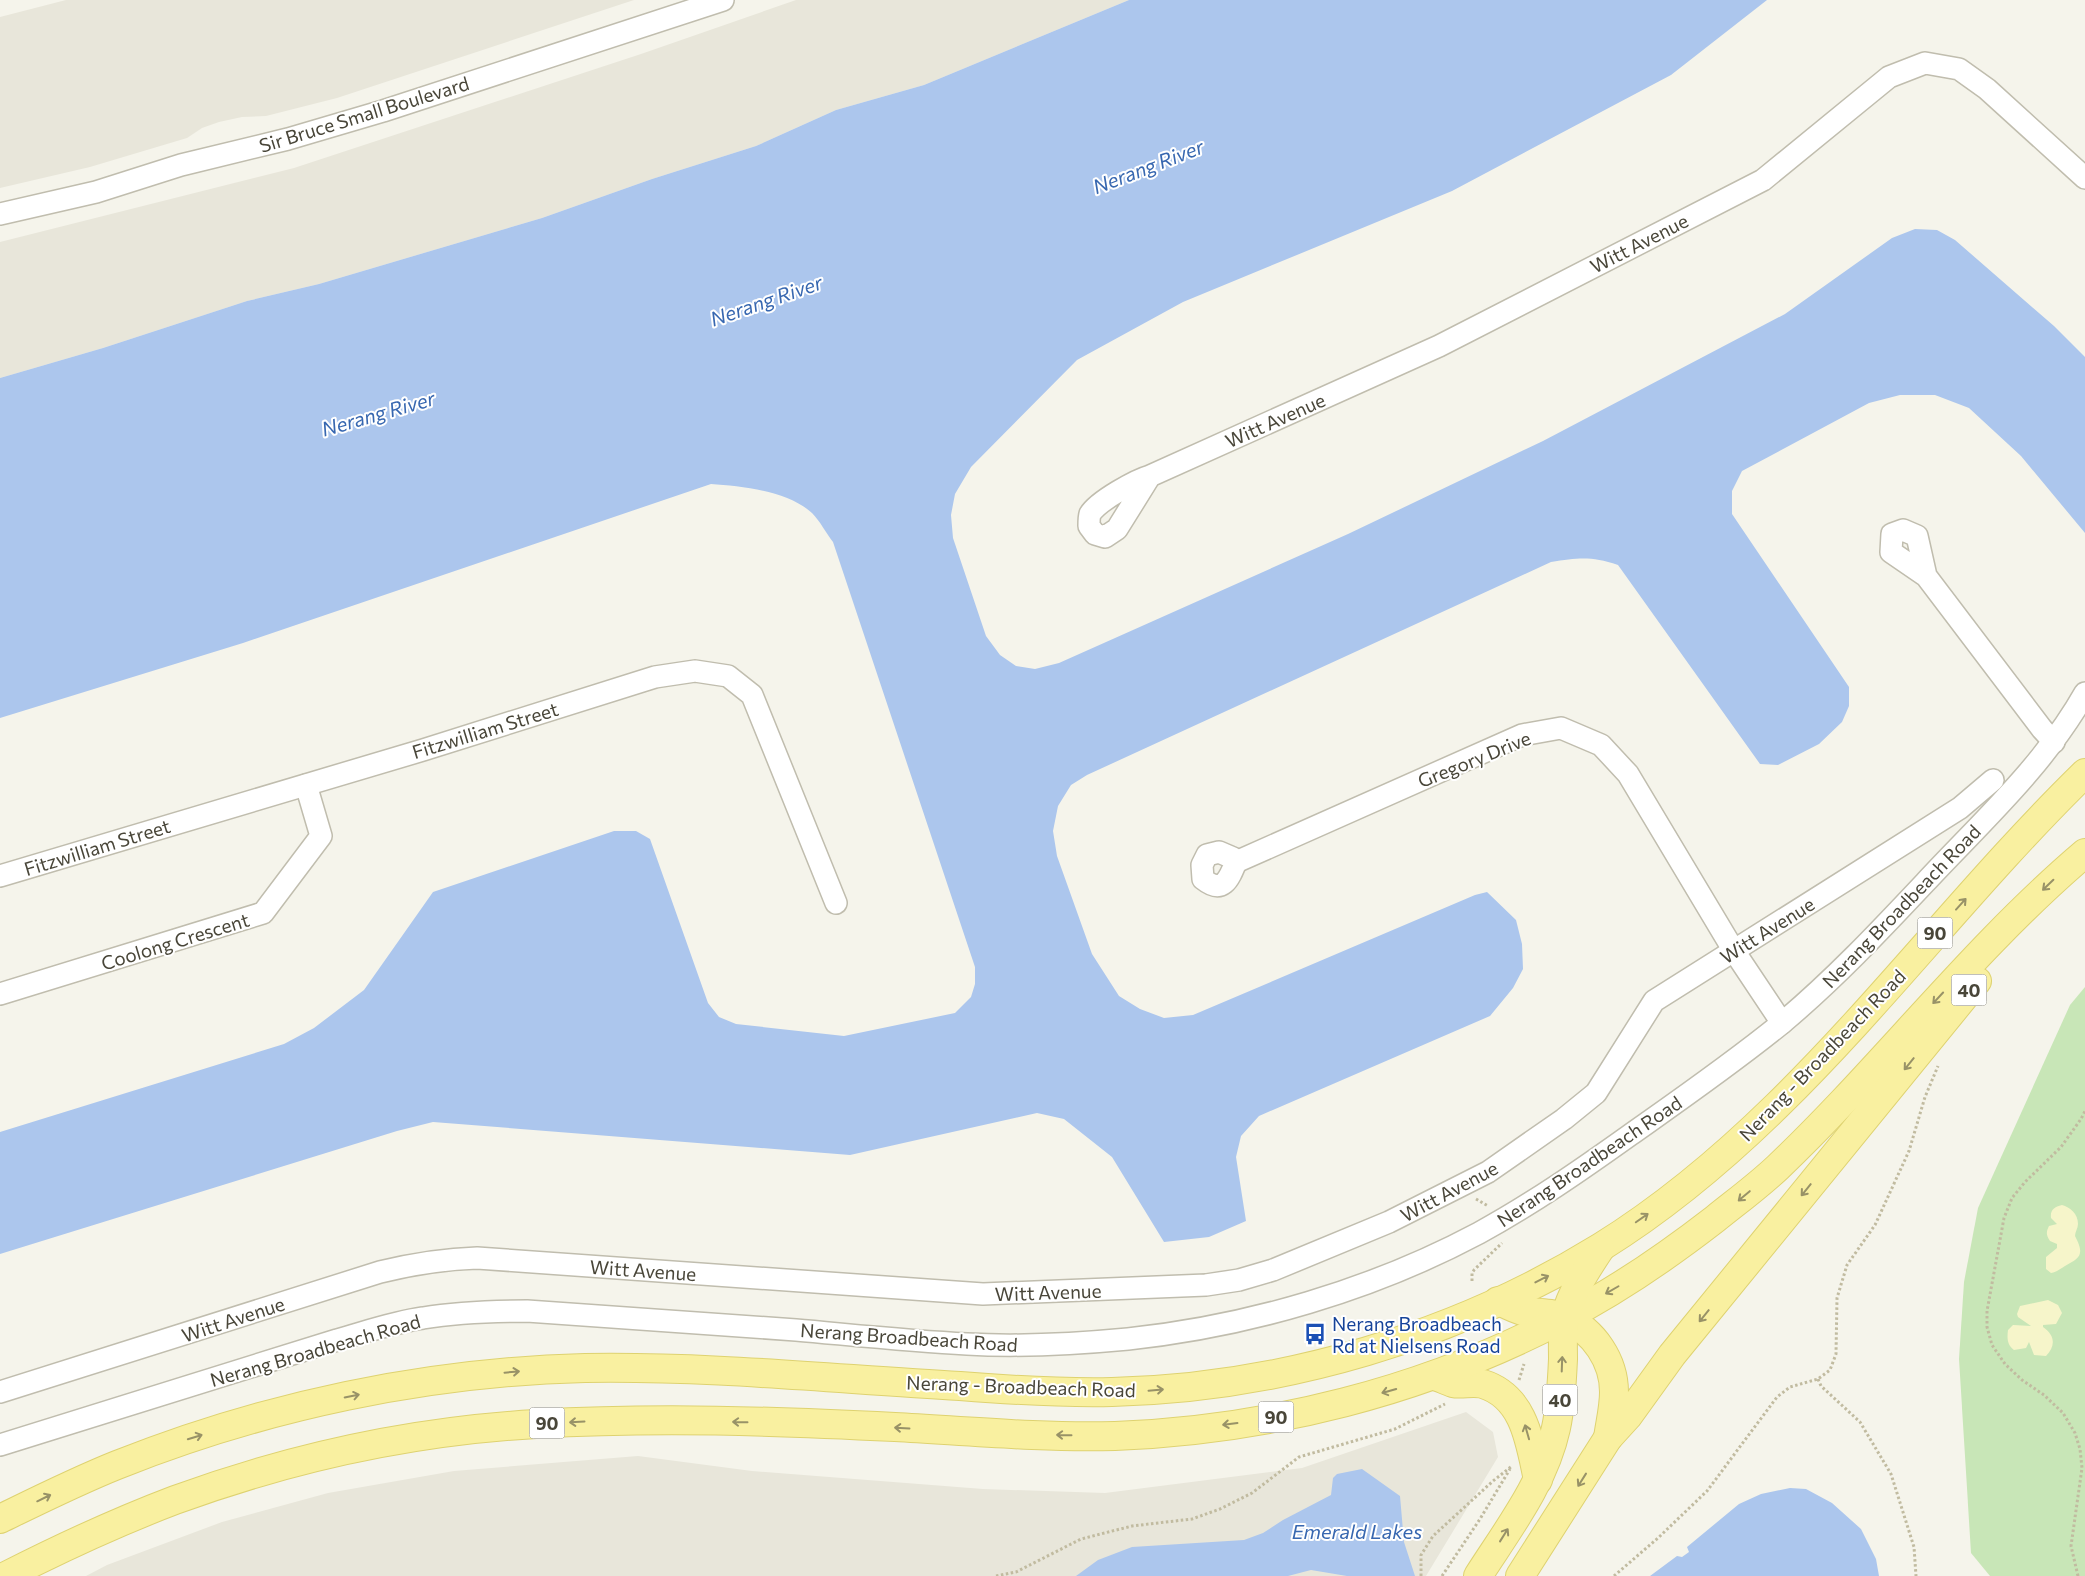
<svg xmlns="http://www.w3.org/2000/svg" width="2085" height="1576" font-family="Commissioner,sans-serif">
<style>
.residential{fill:#e8e6da}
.green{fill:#c8e6b7}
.sand{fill:#f6f5ca}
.water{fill:#acc6ed}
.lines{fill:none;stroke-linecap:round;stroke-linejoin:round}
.minor-casing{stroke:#c0bdae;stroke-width:24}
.major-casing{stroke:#ded270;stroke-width:30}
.path{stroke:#c1bba0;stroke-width:3;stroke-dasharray:2.5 2.5;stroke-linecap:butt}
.minor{stroke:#fff;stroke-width:21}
.major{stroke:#f9f0a0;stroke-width:28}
.oneway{stroke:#989267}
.labels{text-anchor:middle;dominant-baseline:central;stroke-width:4;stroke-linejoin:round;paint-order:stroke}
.shield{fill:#fff;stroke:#807e74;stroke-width:1}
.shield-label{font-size:18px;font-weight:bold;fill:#494639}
.street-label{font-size:19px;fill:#494639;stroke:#fff}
.transit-label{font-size:19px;fill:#164399;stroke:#fff;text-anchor:start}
.water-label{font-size:20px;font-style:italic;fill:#3767b0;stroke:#fff}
</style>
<rect width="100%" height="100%" fill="#f5f4eb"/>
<g class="residential">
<path d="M 66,0 L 634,0 L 337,98 L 266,116 L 242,117 L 219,122 L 202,128 L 187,138 L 90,167 L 0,188 L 0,17 Z"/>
<path d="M 796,0 L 1129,0 L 924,85 L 836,110 L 756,146 L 652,179 L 542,218 L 319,284 L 247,301 L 103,348 L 0,378 L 0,242 L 294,168 L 641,54 Z"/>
<path d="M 1466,1412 L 1493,1432 L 1498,1457 L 1426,1576 L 86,1576 L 107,1565 L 222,1522 L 328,1493 L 454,1471 L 638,1456 L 752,1471 L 983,1489 L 1105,1493 L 1302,1468 Z"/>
</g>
<path class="green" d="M 2085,987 L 2085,1576 L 1990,1576 L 1971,1553 L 1959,1359 L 1964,1282 L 1978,1208 L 2070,1005 Z"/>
<g class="sand">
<path d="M 2062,1205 C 2070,1207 2078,1214 2078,1224 C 2078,1228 2075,1232 2075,1236 C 2085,1255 2080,1258 2065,1266 C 2060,1269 2057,1272 2051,1273 L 2046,1269 L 2046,1257 L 2057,1248 L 2057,1244 L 2050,1241 C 2046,1235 2046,1232 2049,1226 L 2057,1224 L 2051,1218 C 2050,1210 2054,1207 2062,1205 Z"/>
<path d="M 2048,1300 L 2058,1305 L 2062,1313 L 2056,1324 L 2043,1325 L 2043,1327 C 2055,1335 2056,1346 2046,1356 L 2034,1355 L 2029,1342 L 2026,1348 L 2014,1350 C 2007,1345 2007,1338 2008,1330 L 2013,1325 L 2031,1326 L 2018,1317 L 2017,1314 L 2020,1306 Z"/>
</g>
<g class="water">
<path d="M 1129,0 L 1767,0 L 1671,75 L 1452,191 L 1183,302 L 1077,360 L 971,467 L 955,494 L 951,515 L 953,538 L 986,636 L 1000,655 L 1016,666 L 1035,669 L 1059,663 L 1348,534 L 1543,441 L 1785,314 L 1892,238 L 1915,229 L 1937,230 L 1955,240 L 2054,326 L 2085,357 L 2085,533 L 2021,456 L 1969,408 L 1935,395 L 1900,395 L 1869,403 L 1742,471 L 1732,491 L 1732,514 L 1849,687 L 1849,706 L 1842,722 L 1819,744 L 1778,765 L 1760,764 L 1618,565 C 1591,556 1578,558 1551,562 L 1087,775 L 1071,785 L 1058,806 L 1053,831 L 1057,856 L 1092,954 L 1119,996 L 1140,1009 L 1164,1018 L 1193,1015 L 1475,895 L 1487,892 L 1516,920 L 1522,944 L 1523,969 L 1513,988 L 1490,1016 L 1259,1116 L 1241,1136 L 1236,1157 L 1246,1221 L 1209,1237 L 1164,1242 L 1112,1157 L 1064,1119 L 1037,1113 L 850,1155 L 433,1122 L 397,1131 L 0,1254 L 0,1132 L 284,1044 L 314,1028 L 364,990 L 433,892 L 614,831 L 636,831 L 650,839 L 708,1003 L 719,1017 L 736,1024 L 844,1036 L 955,1013 L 971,997 L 975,984 L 975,967 L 833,542 C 826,533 820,521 812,513 C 788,491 742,486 711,484 L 243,643 L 0,718 L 0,378 L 103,348 L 247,301 L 319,284 L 542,218 L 652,179 L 756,146 L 836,110 L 924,85 Z"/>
<path d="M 1362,1469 L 1400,1496 L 1404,1542 L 1415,1576 L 1347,1576 L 1311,1570 L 1288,1576 L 1076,1576 L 1098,1560 L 1132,1547 L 1244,1540 L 1263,1533 L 1283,1520 L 1331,1495 L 1333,1478 L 1337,1474 Z"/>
<path d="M 1790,1488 L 1806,1489 L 1832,1503 L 1861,1529 L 1876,1559 L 1879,1576 L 1650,1576 L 1677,1556 L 1682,1557 L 1689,1552 L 1687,1547 L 1739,1504 L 1761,1494 Z"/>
</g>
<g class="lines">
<g class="minor-casing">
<g id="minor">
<path d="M 0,214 L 96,192 L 181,165 L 288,139 L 383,111 L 723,0"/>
<path d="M 1150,476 L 1117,529 L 1105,537 L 1095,534 L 1089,526 C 1089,522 1089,517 1090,514 C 1098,501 1136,480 1150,476 L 1439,346 L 1763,180 L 1889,77 L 1925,63 L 1959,69 L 1987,89 L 2085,178"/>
<path d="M 1926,576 L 1917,536 L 1903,530 L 1892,534 L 1891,552 L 1926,576 L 2042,729 L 2054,742"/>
<path d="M 1219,852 L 1233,858 L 1236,862 C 1229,879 1223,895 1203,879 L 1202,865 L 1207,855 Z"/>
<path d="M 1236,862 L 1522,735 L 1561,728 L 1601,745 L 1628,774 L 1734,951 L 1782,1023"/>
<path d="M 0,876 L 423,750 L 655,677 L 695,671 L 728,676 L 752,695 L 836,903"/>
<path d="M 0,994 L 263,913 L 321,836 L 306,785"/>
<path d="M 0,1392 L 380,1272 C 413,1264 443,1259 477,1258 L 983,1294 L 1206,1285 L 1239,1280 L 1273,1270 L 1389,1222 L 1488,1172 L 1564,1119 L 1596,1093 L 1654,1001 L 1960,808 L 1993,780"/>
<path d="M 0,1445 L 337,1340 C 366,1332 394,1322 423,1318 C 458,1312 492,1311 527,1311 C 617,1318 707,1323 796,1330 C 853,1335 910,1341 967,1344 C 1020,1347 1075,1344 1128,1339 C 1249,1326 1372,1290 1479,1233 C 1532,1204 1581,1170 1630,1135 C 1681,1099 1733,1063 1782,1023 C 1837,977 1886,924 1935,872 C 1989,815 2046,762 2085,693"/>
</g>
</g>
<g class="major-casing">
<g id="major">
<path d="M 1498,1301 C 1507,1304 1518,1311 1527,1312 C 1540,1313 1554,1313 1565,1318 C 1594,1331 1614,1361 1614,1392 C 1614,1408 1610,1423 1608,1438"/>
<path d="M 1435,1376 C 1441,1378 1447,1381 1453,1383 C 1462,1385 1473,1381 1483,1384 C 1525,1397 1530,1443 1538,1480"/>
<path d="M 0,1519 C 39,1500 77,1481 117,1465 C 265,1406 426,1372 585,1368 C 710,1366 835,1379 960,1386 C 1010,1390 1061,1393 1112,1392 C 1282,1388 1457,1336 1601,1247 C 1796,1126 1924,930 2085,773"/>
<path d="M 6,1576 C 61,1548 117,1522 175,1500 C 290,1458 414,1431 536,1424 C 656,1417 776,1421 895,1427 C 968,1431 1042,1438 1115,1436 C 1270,1430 1423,1391 1560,1320 C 1615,1292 1666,1257 1715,1219 C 1736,1202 1758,1186 1778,1167 C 1884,1066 1973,948 2085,853"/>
<path d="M 1478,1576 C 1508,1529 1544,1483 1556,1428 C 1561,1405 1562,1382 1563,1359 C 1563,1346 1562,1331 1565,1317 C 1571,1293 1586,1270 1600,1249"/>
<path d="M 1520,1576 L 1608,1438 L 1628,1416 L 1672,1355 L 1977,981"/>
</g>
</g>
<g class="path">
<path d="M 1476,1199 L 1488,1206"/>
<path d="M 1472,1281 L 1472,1273 L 1474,1270 L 1502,1243"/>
<path d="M 1818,1379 L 1821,1386 L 1860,1422 L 1891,1474 L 1914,1547 L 1916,1576"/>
<path d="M 1519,1380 L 1524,1364"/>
<path d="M 996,1576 L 1016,1572 L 1081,1539 L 1132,1526 L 1192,1519 L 1220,1509 L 1252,1493 L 1299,1457 L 1395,1429 L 1445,1404"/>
<path d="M 1421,1576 L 1421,1555 L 1433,1536 L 1493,1481 L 1512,1466"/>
<path d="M 1442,1576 L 1480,1519 L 1510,1469"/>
<path d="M 1614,1576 L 1658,1538 L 1707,1491 L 1777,1397 L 1790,1387 L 1818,1379 L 1830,1370 L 1836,1354 L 1837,1298 L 1847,1265 L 1875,1225 L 1909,1151 L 1925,1097 L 1938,1066"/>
<path d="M 2078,1576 L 2071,1546 L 2082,1468 L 2080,1449 L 2075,1433 L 2063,1413 L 2044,1395 L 2022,1380 L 2005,1364 L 1992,1345 L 1987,1327 L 1987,1311 L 2004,1218 L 2012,1198 L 2025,1182 L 2061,1147 L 2081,1119 L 2085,1111"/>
</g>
<use href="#minor" class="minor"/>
<use href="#major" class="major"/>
</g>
<defs><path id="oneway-shaft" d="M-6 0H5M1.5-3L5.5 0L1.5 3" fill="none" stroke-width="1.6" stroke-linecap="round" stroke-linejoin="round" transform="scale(1.25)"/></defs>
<g class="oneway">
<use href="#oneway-shaft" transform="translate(2048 885) rotate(136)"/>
<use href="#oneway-shaft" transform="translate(1961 904) rotate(-48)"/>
<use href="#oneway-shaft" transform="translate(1938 998) rotate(133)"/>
<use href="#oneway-shaft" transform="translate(1909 1064) rotate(129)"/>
<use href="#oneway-shaft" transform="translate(1806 1190) rotate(129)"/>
<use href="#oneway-shaft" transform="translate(1744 1196) rotate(140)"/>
<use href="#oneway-shaft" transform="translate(1642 1218) rotate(-35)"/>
<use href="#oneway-shaft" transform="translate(1542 1279) rotate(-27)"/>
<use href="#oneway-shaft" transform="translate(1612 1290) rotate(150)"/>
<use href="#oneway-shaft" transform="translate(1704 1316) rotate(129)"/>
<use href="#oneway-shaft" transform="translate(1562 1364) rotate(-88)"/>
<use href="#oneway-shaft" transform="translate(512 1372) rotate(-5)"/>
<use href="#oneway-shaft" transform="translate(1156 1390) rotate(-5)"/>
<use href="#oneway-shaft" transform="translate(1389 1391) rotate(164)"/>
<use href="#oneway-shaft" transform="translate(352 1396) rotate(-11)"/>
<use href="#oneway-shaft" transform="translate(577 1422) rotate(177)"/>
<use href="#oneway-shaft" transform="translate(740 1422) rotate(-179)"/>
<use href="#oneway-shaft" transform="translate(1230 1424) rotate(173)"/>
<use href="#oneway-shaft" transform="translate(902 1428) rotate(-177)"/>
<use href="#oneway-shaft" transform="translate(1527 1432) rotate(-106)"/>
<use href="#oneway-shaft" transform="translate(1064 1435) rotate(-179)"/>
<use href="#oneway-shaft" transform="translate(195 1437) rotate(-17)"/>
<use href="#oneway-shaft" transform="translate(1582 1480) rotate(122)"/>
<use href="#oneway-shaft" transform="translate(44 1498) rotate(-26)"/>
<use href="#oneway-shaft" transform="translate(1504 1535) rotate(-58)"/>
</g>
<defs>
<g id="bus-bare" transform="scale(1.725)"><path d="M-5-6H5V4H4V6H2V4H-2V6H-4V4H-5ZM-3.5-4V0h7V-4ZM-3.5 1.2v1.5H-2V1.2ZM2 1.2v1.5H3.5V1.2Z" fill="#1a4fb4" stroke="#fff" stroke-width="2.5" paint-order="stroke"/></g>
</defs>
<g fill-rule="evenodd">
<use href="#bus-bare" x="1315" y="1334"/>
</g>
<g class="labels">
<g class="shield">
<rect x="1917.5" y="917.5" width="35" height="31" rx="4"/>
<rect x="1951.5" y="974.5" width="35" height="31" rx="4"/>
<rect x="1542.5" y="1384.5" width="35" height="31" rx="4"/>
<rect x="1258.5" y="1401.5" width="35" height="31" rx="4"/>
<rect x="529.5" y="1407.5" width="35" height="31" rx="4"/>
</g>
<g class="shield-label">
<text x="1935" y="933">90</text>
<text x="1969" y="990">40</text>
<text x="1560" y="1400">40</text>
<text x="1276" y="1417">90</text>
<text x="547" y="1423">90</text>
</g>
<g class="street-label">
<text transform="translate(364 114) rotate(-17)">Sir Bruce Small Boulevard</text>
<text transform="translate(1639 243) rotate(-27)">Witt Avenue</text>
<text transform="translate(1275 420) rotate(-24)">Witt Avenue</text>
<text transform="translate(485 730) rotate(-17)">Fitzwilliam Street</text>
<text transform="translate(1474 759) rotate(-22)">Gregory Drive</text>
<text transform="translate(97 847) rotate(-17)">Fitzwilliam Street</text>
<text transform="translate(1901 906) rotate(-46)">Nerang Broadbeach Road</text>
<text transform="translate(1767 930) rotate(-32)">Witt Avenue</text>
<text transform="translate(175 941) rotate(-17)">Coolong Crescent</text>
<text transform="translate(1822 1055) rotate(-46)">Nerang - Broadbeach Road</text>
<text transform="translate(1589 1161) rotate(-34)">Nerang Broadbeach Road</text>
<text transform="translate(1449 1191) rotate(-28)">Witt Avenue</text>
<text transform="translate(643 1270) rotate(4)">Witt Avenue</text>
<text transform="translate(1048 1292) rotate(-2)">Witt Avenue</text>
<text transform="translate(233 1319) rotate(-18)">Witt Avenue</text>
<text transform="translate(909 1337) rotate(4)">Nerang Broadbeach Road</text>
<text transform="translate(315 1350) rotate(-16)">Nerang Broadbeach Road</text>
<text transform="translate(1021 1386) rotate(2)">Nerang - Broadbeach Road</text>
</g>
<g class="transit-label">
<text x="1332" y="1323">Nerang Broadbeach<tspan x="1332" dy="22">Rd at Nielsens Road</tspan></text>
</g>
<g class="water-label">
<text transform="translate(1148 166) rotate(-21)">Nerang River</text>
<text transform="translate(766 300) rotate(-19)">Nerang River</text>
<text transform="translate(378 413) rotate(-16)">Nerang River</text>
<text x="1357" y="1531">Emerald Lakes</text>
</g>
</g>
</svg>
